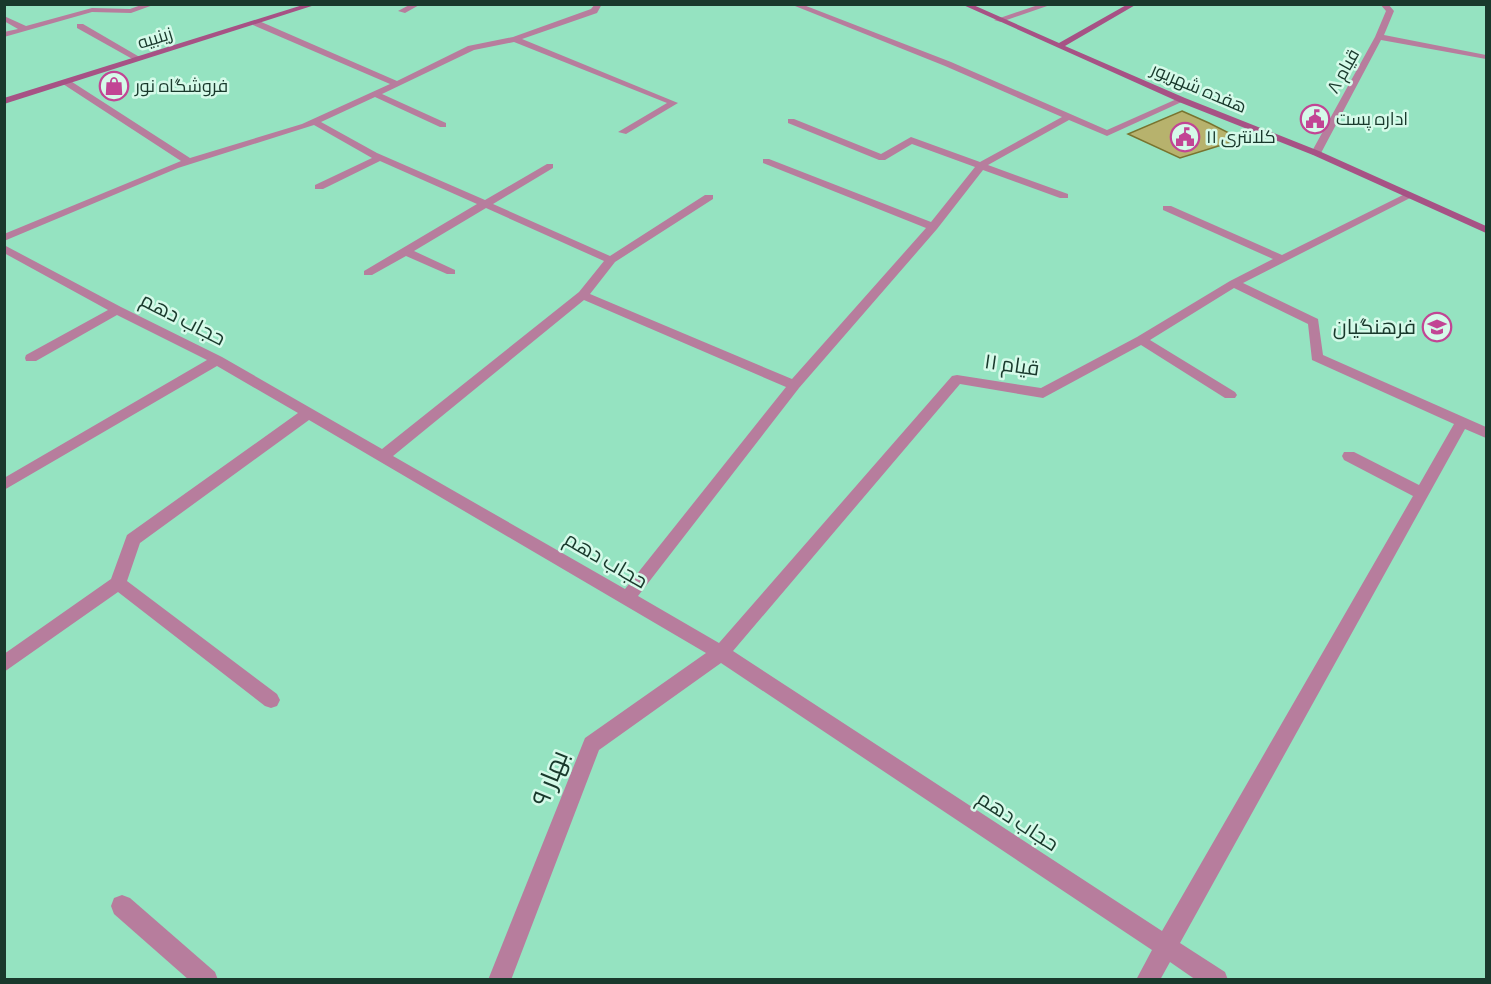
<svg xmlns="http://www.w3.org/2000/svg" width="1491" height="984" font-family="Bitter,Cairo,serif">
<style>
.building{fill:#b7b26d;stroke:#79742f;stroke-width:1.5}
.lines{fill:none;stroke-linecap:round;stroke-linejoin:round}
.street{fill:#b77d9d;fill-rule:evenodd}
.secondary{fill:#a75285;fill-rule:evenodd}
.labels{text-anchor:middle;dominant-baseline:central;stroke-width:5;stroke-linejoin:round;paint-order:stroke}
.far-street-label{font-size:18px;fill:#19392c;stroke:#d5fae9}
.far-poi-label{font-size:18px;fill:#19392c;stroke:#d5fae9;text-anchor:start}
.street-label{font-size:21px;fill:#19392c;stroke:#d5fae9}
.poi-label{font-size:21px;fill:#19392c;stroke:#d5fae9;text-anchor:end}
.near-street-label{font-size:26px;fill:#19392c;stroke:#d5fae9}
</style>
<rect width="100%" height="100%" fill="#95e3c1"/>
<path class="building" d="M 1182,111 L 1209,123 L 1241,139 L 1180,158 L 1128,134 Z"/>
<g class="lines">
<g class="street">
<path d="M 144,4 L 156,4 L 131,13 L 92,12 L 4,37 L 4,32 L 18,29 L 4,21 L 4,16 L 26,26 L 92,8 L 130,9 Z"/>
<path d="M 411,4 L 421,4 L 405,13 L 398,11 Z"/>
<path d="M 595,4 L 602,4 L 597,13 L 522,39 L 678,103 L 626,134 L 618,132 L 667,103 L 514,42 L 474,50 L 382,94 L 446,123 L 446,127 L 440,127 L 375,97 L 321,122 L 377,153 L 485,200 L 547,164 L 553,164 L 553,168 L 493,204 L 610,256 L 705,195 L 713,195 L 713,199 L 615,262 L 590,294 L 792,379 L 926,228 L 763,163 L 763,159 L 769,159 L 931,222 L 975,167 L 912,144 L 885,160 L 879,160 L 788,123 L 788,119 L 794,119 L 881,154 L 911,137 L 980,162 L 1062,117 L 945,66 L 790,4 L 801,4 L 951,62 L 1107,130 L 1179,98 L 1186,100 L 1107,136 L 1069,120 L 988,165 L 1068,194 L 1068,198 L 1060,198 L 983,170 L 937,229 L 799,388 L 638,596 L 719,643 L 952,376 L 957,375 L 1041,388 L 1137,337 L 1230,281 L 1273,259 L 1163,210 L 1163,206 L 1171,206 L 1282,255 L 1405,194 L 1414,196 L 1243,283 L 1318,319 L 1323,355 L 1486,427 L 1486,438 L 1465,429 L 1180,943 L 1225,972 L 1228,980 L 1196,980 L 1170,962 L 1160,980 L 1136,980 L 1152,950 L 721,663 L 599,750 L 511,980 L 488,980 L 585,738 L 706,653 L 309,420 L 140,543 L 127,581 L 277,694 L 280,700 L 277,706 L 271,708 L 265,706 L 118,592 L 4,672 L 4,654 L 111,579 L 127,535 L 298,413 L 217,366 L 4,490 L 4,478 L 207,360 L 117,315 L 36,361 L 26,361 L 25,358 L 26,355 L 108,310 L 4,253 L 4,245 L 121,307 L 222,357 L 382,449 L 579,292 L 604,261 L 486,208 L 414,251 L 455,270 L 455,274 L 447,274 L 406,256 L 372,275 L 364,275 L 364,271 L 477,204 L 380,161 L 323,189 L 315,189 L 315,185 L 372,158 L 314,125 L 178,168 L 4,241 L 4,234 L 181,161 L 63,84 L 63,80 L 69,80 L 190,158 L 302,124 L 390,84 L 253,25 L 253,21 L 259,21 L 397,81 L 468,46 L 513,37 L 591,9 ZM 1234,288 L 1308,324 L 1312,360 L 1454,424 L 1419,485 L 1354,452 L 1344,452 L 1342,456 L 1344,460 L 1413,496 L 1162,931 L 733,651 L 960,384 L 1043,398 L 1141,345 L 1225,398 L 1235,398 L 1237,395 L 1235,392 L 1150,340 ZM 584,300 L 786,387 L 625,589 L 393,456 Z"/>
<path d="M 1041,4 L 1053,4 L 1001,22 L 994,20 Z"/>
<path d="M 1380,4 L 1388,4 L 1394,11 L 1384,35 L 1486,55 L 1486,59 L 1381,40 L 1321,153 L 1313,155 L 1311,153 L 1375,37 L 1386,11 Z"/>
<path d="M 77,24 L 83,24 L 143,59 L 136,61 L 77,28 Z"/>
<path d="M 122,895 L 130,898 L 215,972 L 218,980 L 189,980 L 114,914 L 111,906 L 114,898 Z"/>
</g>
<g class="secondary">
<path d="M 306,4 L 318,4 L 4,104 L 4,98 Z"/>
<path d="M 961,4 L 971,4 L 1059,43 L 1128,4 L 1137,4 L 1065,46 L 1185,98 L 1319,151 L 1486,226 L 1486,233 L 1313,155 L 1179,102 Z"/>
</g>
</g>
<defs>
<g id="shop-ring" transform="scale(1.5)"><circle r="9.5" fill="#d5fae9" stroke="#c24594" stroke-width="1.5"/><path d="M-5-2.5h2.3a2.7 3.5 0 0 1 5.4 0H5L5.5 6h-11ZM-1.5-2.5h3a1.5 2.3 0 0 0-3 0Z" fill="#c24594"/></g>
<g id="civic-ring" transform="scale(1.5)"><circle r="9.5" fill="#d5fae9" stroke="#c24594" stroke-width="1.5"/><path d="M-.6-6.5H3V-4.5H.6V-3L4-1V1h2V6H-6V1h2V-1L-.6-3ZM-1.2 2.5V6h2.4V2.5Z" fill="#c24594"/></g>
<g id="university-ring" transform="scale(1.5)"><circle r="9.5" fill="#d5fae9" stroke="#c24594" stroke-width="1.5"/><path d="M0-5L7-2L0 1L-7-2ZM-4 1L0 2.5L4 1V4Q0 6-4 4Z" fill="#c24594"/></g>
</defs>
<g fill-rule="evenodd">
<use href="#shop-ring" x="114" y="86"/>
<use href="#civic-ring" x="1315" y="119"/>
<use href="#civic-ring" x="1185" y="137"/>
<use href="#university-ring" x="1437" y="327"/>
</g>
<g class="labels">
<g class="far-street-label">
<text transform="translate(155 38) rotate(-17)">زینبیه</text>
<text transform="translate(1343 71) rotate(-61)">قیام ۸</text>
<text transform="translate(1199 88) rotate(23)">هفده شهریور</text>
</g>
<g class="far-poi-label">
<text x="135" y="86">فروشگاه نور</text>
<text x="1336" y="119">اداره پست</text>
<text x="1206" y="137">کلانتری ۱۱</text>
</g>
<g class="street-label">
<text transform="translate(183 319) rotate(27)">حجاب دهم</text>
<text transform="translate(1012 365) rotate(8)">قیام ۱۱</text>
<text transform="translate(606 560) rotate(30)">حجاب دهم</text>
<text transform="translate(1018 821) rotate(33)">حجاب دهم</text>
</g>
<g class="poi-label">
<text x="1416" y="327">فرهنگیان</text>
</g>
<g class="near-street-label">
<text transform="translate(550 778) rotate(-68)">بهار ۹</text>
</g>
</g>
<rect width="1491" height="984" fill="none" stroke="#19392c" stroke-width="12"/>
</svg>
